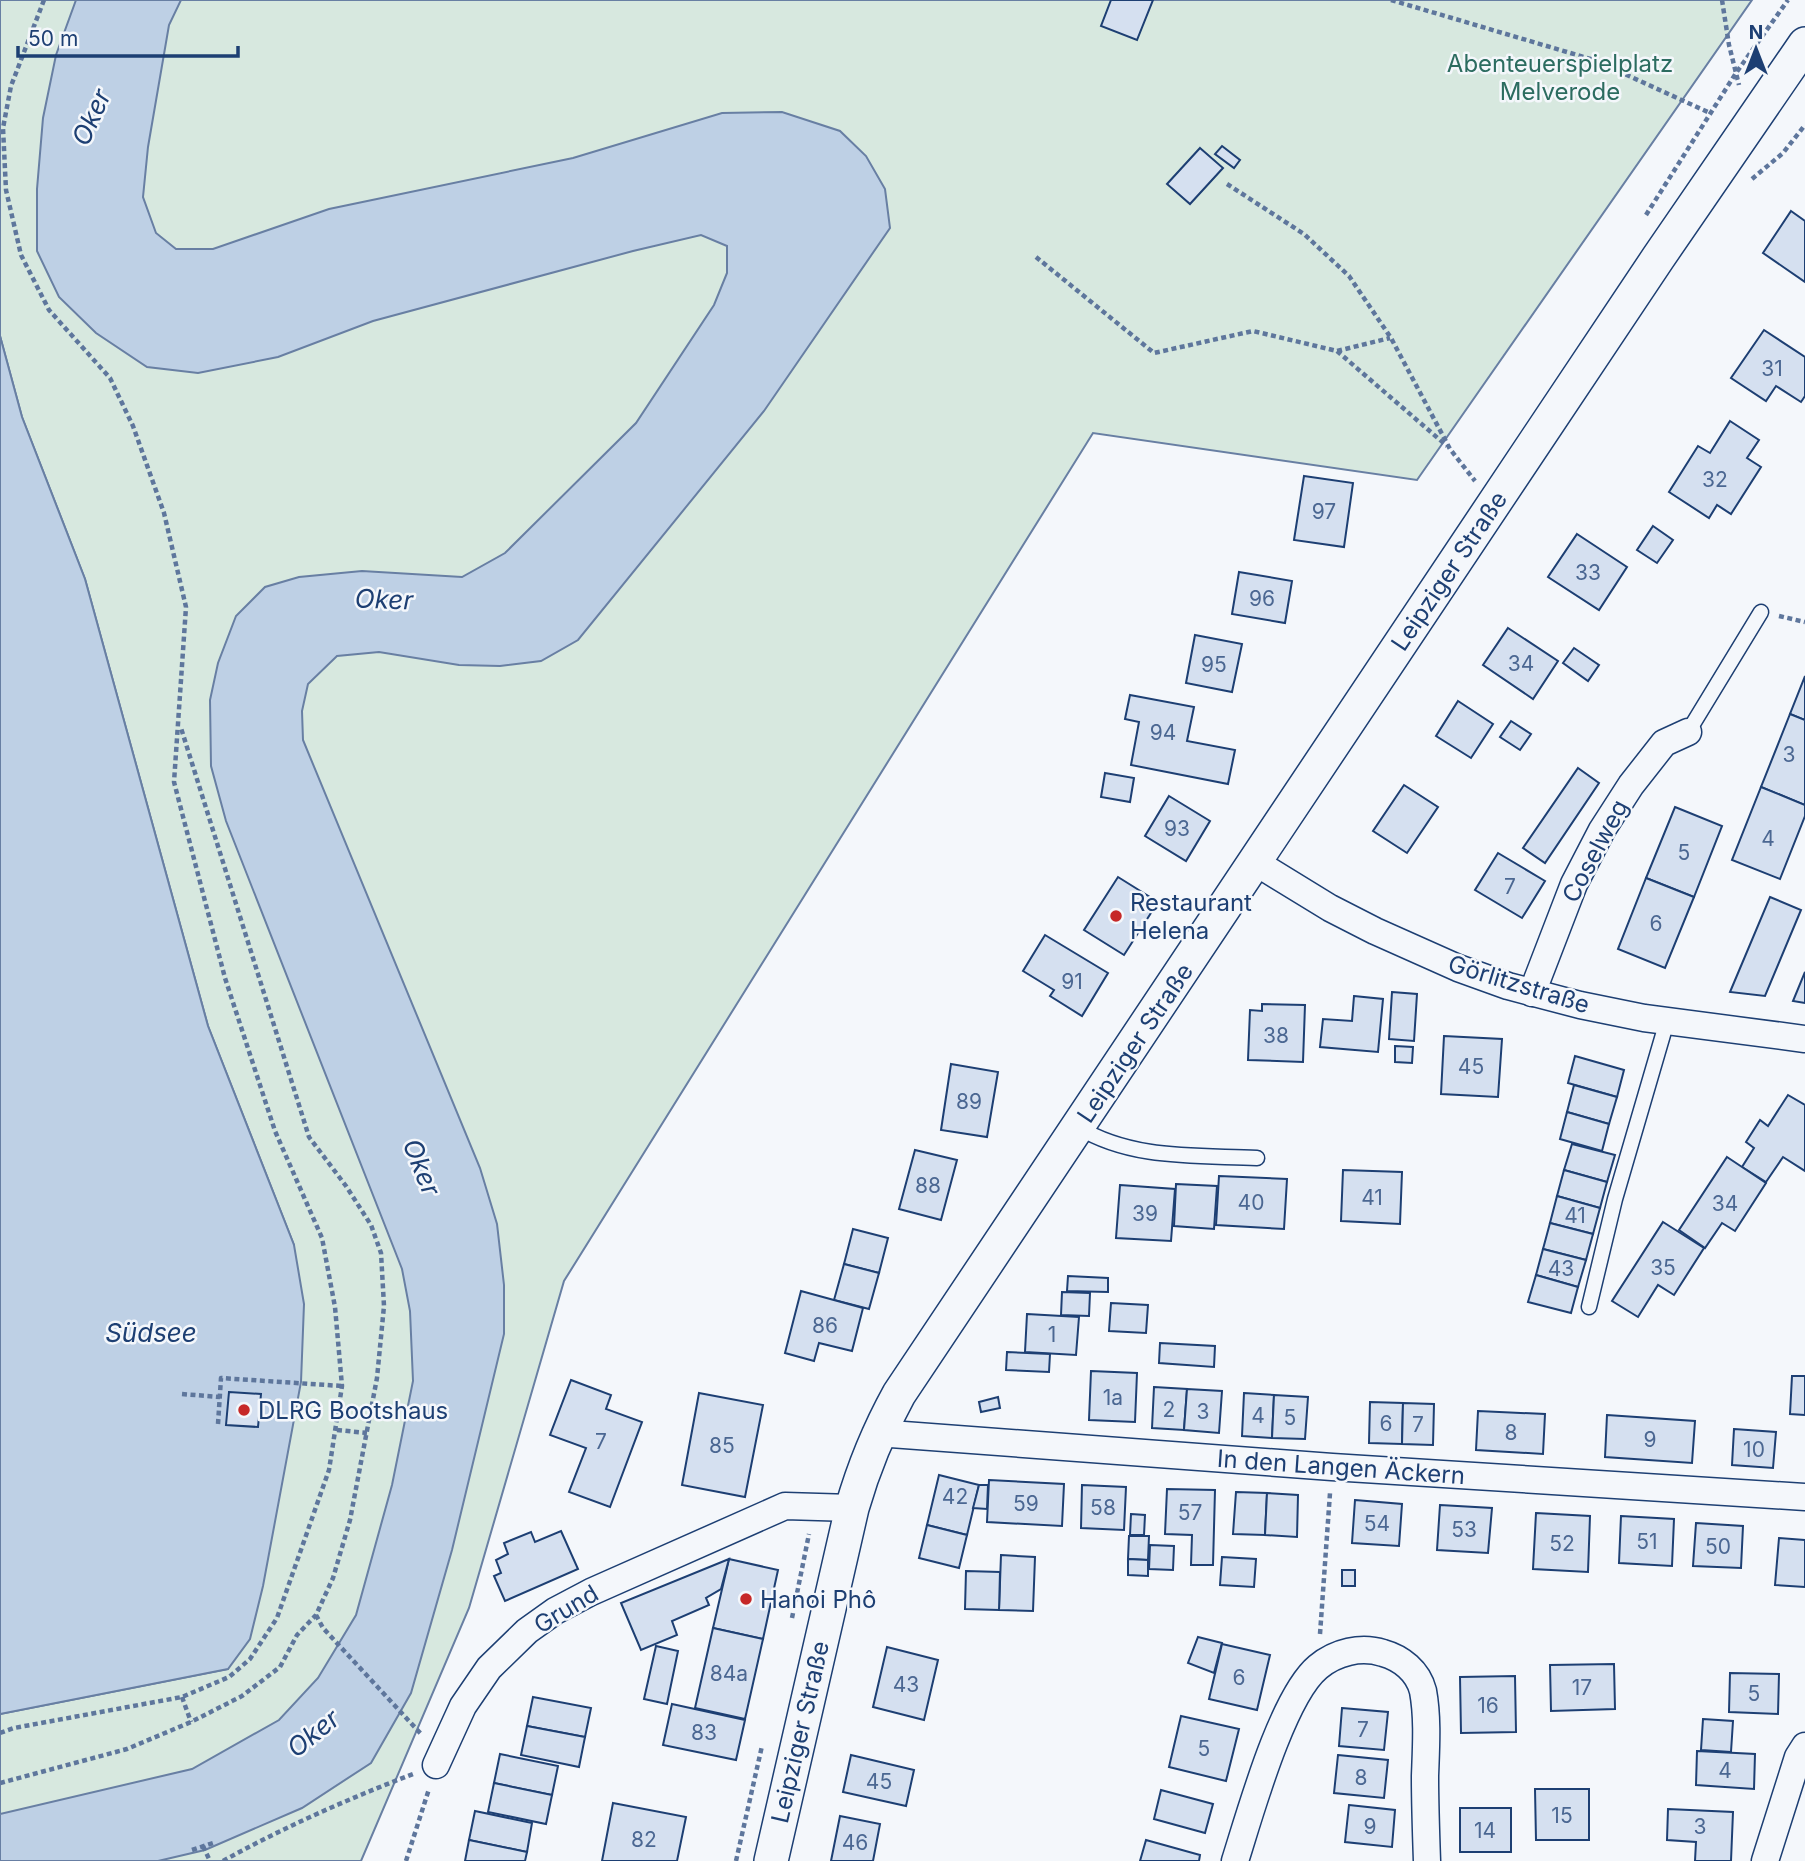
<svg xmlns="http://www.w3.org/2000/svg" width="1805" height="1861" font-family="Inter,sans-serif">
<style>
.green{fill:#d7e8df;stroke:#687fa3;stroke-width:2}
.water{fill:#bed0e5;stroke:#687fa3;stroke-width:2}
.building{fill:#d5e0f0;stroke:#1d3f73;stroke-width:2}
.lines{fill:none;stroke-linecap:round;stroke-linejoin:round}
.service-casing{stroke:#1d3f73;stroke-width:17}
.minor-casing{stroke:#1d3f73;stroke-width:29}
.tertiary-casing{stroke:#1d3f73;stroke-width:36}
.path{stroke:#5e769c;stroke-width:4.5;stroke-dasharray:5 3.5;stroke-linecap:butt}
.service{stroke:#f4f7fb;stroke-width:14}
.minor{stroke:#f4f7fb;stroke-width:26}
.tertiary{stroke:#f4f7fb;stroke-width:33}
.poi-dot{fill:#c62828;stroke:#f4f7fb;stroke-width:2.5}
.labels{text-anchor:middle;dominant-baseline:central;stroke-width:5;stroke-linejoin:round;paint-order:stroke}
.number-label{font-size:21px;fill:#4b6792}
.park-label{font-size:24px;fill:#2c6c60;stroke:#f4f7fb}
.street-label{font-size:24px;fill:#1d3f73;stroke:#f4f7fb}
.poi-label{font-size:24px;fill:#1d3f73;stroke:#f4f7fb;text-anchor:start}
.water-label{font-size:26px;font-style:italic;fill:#1d3f73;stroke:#f4f7fb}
</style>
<rect width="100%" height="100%" fill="#f4f7fb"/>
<path class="green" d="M 0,0 L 1752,0 L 1417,480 L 1093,433 L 564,1281 L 469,1608 L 361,1861 L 0,1861 L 0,1714 L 228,1669 L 294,1245 L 208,1026 L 85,579 L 22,417 L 0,336 Z"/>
<g class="water">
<path d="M 76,0 L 181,0 L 169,25 L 148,147 L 143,197 L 156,233 L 176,249 L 213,249 L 329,209 L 573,158 L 722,113 L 782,112 L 840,131 L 866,156 L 885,189 L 890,228 L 764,411 L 578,640 L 541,661 L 500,666 L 459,665 L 379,652 L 337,656 L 308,684 L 302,711 L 303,740 L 480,1168 L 497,1224 L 504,1285 L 504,1334 L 452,1550 L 411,1693 L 371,1763 L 302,1808 L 205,1850 L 158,1861 L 0,1861 L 0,1814 L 192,1769 L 279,1720 L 318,1678 L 356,1615 L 392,1485 L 413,1381 L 410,1311 L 402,1269 L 226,821 L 211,766 L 210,700 L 218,663 L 236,616 L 265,587 L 299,577 L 362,571 L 462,577 L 505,553 L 636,423 L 714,305 L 727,273 L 727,246 L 701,235 L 633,251 L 373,321 L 278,357 L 198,373 L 147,367 L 96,333 L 59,297 L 37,251 L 37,189 L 43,118 L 56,55 Z"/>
<path d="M 0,336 L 22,417 L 85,579 L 208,1026 L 294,1245 L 304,1304 L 301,1382 L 263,1586 L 250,1639 L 228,1669 L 0,1714 Z"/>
</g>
<g class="building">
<path d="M 1111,0 L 1153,0 L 1137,40 L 1101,26 Z"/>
<path d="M 1222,146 L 1240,160 L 1234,168 L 1215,154 Z"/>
<path d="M 1200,148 L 1223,168 L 1190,204 L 1167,184 Z"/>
<path d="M 1791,211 L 1805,221 L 1805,282 L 1763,253 Z"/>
<path d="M 1764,330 L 1805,357 L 1805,396 L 1801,402 L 1776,386 L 1766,401 L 1731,378 Z"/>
<path d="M 1730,421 L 1759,440 L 1747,458 L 1761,467 L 1731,514 L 1717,505 L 1709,518 L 1669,492 L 1698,446 L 1710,453 Z"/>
<path d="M 1304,476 L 1353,483 L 1344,547 L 1294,540 Z"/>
<path d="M 1653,526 L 1673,540 L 1657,563 L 1637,550 Z"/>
<path d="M 1577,534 L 1627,567 L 1599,610 L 1548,577 Z"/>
<path d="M 1239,572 L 1292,581 L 1285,623 L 1232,614 Z"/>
<path d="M 1508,628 L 1558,661 L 1533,699 L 1483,665 Z"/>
<path d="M 1195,635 L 1242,644 L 1232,692 L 1186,683 Z"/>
<path d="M 1574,648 L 1599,665 L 1588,681 L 1563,663 Z"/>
<path d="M 1805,676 L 1805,720 L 1790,714 Z"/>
<path d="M 1130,695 L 1194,707 L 1187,741 L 1235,750 L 1228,784 L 1131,765 L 1139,722 L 1125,719 Z"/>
<path d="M 1458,701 L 1493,724 L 1471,758 L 1436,736 Z"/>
<path d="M 1790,714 L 1805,720 L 1805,805 L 1761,787 Z"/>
<path d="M 1511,721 L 1531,734 L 1520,750 L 1500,737 Z"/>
<path d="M 1578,768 L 1599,783 L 1545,863 L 1523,848 Z"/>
<path d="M 1105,773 L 1134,778 L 1130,802 L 1101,797 Z"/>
<path d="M 1404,785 L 1438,807 L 1407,853 L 1373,831 Z"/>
<path d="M 1761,787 L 1805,805 L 1805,816 L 1780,879 L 1732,860 Z"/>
<path d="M 1169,796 L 1210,821 L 1186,861 L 1145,836 Z"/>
<path d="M 1675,807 L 1722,826 L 1694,897 L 1646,878 Z"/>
<path d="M 1498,853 L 1545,881 L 1522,918 L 1475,890 Z"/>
<path d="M 1118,877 L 1158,902 L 1124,955 L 1084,930 Z"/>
<path d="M 1646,878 L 1694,897 L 1665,968 L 1618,949 Z"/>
<path d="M 1770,897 L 1801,910 L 1765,996 L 1730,992 Z"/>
<path d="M 1045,935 L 1108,973 L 1082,1016 L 1050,996 L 1054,990 L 1023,971 Z"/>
<path d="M 1805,972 L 1805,1003 L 1793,1001 Z"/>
<path d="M 1392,992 L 1417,994 L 1414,1041 L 1389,1039 Z"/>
<path d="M 1354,996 L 1383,999 L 1378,1052 L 1320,1047 L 1323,1019 L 1352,1021 Z"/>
<path d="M 1262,1004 L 1305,1005 L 1303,1062 L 1248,1060 L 1250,1010 L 1262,1011 Z"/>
<path d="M 1444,1036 L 1502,1039 L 1498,1097 L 1441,1094 Z"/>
<path d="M 1395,1046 L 1413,1047 L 1412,1063 L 1395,1062 Z"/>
<path d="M 1575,1056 L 1624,1070 L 1617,1097 L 1568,1083 Z"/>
<path d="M 951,1064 L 998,1072 L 987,1137 L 941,1130 Z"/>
<path d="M 1574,1085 L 1617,1097 L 1609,1124 L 1567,1112 Z"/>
<path d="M 1788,1095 L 1805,1105 L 1805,1171 L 1783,1157 L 1766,1182 L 1742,1167 L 1754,1148 L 1746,1142 L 1760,1120 L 1768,1126 Z"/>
<path d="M 1567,1112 L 1609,1124 L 1602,1151 L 1560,1139 Z"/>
<path d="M 1572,1144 L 1615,1155 L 1607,1182 L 1564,1170 Z"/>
<path d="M 915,1150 L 957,1160 L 941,1220 L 899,1209 Z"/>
<path d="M 1727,1157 L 1766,1183 L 1735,1231 L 1722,1223 L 1705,1248 L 1679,1230 Z"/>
<path d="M 1343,1170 L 1402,1172 L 1400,1224 L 1341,1221 Z"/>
<path d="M 1564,1170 L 1607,1182 L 1600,1208 L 1557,1196 Z"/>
<path d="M 1219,1176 L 1287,1179 L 1284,1229 L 1216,1225 Z"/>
<path d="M 1176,1184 L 1217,1186 L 1214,1229 L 1174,1226 Z"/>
<path d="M 1120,1185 L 1175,1189 L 1171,1241 L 1116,1238 Z"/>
<path d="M 1557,1196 L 1600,1208 L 1593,1234 L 1550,1223 Z"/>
<path d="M 1663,1222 L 1704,1248 L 1674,1295 L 1658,1285 L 1638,1317 L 1612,1301 Z"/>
<path d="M 1550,1223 L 1593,1234 L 1586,1260 L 1543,1249 Z"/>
<path d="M 853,1229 L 888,1238 L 879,1273 L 844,1264 Z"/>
<path d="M 1543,1249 L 1586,1260 L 1578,1287 L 1536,1275 Z"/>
<path d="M 844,1264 L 879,1273 L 869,1309 L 834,1300 Z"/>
<path d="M 1536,1275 L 1578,1287 L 1571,1313 L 1528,1302 Z"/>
<path d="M 1068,1276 L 1108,1278 L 1108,1292 L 1067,1291 Z"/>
<path d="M 801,1291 L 863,1308 L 852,1351 L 819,1343 L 814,1361 L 785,1353 Z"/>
<path d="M 1062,1292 L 1090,1293 L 1089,1316 L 1061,1315 Z"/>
<path d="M 1111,1303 L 1148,1305 L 1146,1333 L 1109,1331 Z"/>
<path d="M 1027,1314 L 1079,1317 L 1076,1355 L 1025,1352 Z"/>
<path d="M 1160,1343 L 1215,1346 L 1214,1367 L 1159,1363 Z"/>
<path d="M 1007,1352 L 1050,1354 L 1049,1372 L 1006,1370 Z"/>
<path d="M 1091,1371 L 1137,1373 L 1135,1422 L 1089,1420 Z"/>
<path d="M 1792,1376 L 1805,1376 L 1805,1415 L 1790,1414 Z"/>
<path d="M 571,1380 L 611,1395 L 606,1409 L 642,1422 L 610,1507 L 569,1492 L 586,1448 L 550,1435 Z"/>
<path d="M 1154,1387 L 1187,1389 L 1184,1430 L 1152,1428 Z"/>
<path d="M 1187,1389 L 1222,1391 L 1219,1433 L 1184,1430 Z"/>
<path d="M 229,1392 L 261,1394 L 258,1427 L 226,1425 Z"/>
<path d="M 699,1393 L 763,1405 L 745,1497 L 682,1485 Z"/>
<path d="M 1244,1393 L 1274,1395 L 1272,1438 L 1242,1436 Z"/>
<path d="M 1274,1395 L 1308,1397 L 1305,1439 L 1272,1438 Z"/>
<path d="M 998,1397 L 1000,1408 L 981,1412 L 979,1402 Z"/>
<path d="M 1370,1402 L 1403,1403 L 1402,1444 L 1369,1443 Z"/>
<path d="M 1403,1403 L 1434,1404 L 1433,1445 L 1402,1444 Z"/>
<path d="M 1478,1411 L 1545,1414 L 1543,1454 L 1476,1450 Z"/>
<path d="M 1607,1415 L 1695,1421 L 1692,1463 L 1605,1457 Z"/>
<path d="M 1734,1429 L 1776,1432 L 1773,1468 L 1732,1465 Z"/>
<path d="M 939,1475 L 979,1485 L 967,1535 L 927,1525 Z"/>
<path d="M 989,1480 L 1064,1484 L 1062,1526 L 987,1522 Z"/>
<path d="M 979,1485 L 988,1485 L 987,1509 L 973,1508 Z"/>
<path d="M 1082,1485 L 1126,1487 L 1124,1530 L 1081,1528 Z"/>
<path d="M 1167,1489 L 1215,1490 L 1213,1565 L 1191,1565 L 1192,1535 L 1165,1534 Z"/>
<path d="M 1236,1492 L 1267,1493 L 1265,1535 L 1233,1534 Z"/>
<path d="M 1267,1493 L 1298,1495 L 1297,1537 L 1265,1535 Z"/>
<path d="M 1355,1500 L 1402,1504 L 1399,1546 L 1352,1543 Z"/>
<path d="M 1440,1505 L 1492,1508 L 1488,1553 L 1437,1550 Z"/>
<path d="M 1536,1513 L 1590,1516 L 1588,1572 L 1533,1569 Z"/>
<path d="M 1131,1514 L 1145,1515 L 1144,1535 L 1130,1535 Z"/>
<path d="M 1621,1516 L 1674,1519 L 1672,1566 L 1619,1563 Z"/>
<path d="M 1696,1523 L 1743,1526 L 1741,1568 L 1693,1566 Z"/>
<path d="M 927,1525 L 967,1535 L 959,1568 L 919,1558 Z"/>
<path d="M 561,1531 L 578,1569 L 505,1601 L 494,1576 L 501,1573 L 496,1560 L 508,1554 L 504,1543 L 531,1532 L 535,1542 Z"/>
<path d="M 1129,1536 L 1149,1536 L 1148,1560 L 1128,1559 Z"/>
<path d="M 1779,1538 L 1805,1540 L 1805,1587 L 1775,1585 Z"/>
<path d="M 1150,1545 L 1174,1546 L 1173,1570 L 1149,1569 Z"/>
<path d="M 1001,1555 L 1035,1557 L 1033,1611 L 999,1610 Z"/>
<path d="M 1222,1557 L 1256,1559 L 1254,1587 L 1220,1585 Z"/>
<path d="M 729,1559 L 778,1570 L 763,1639 L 713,1628 Z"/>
<path d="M 729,1559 L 721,1589 L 706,1598 L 709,1605 L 672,1621 L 677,1635 L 641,1650 L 621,1603 Z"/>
<path d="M 1128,1559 L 1148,1560 L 1148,1576 L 1128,1575 Z"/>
<rect x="1342" y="1570" width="13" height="16"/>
<path d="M 966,1571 L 1000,1572 L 999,1610 L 965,1609 Z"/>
<path d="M 713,1628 L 763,1639 L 745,1719 L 695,1708 Z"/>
<path d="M 1198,1637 L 1222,1643 L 1214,1673 L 1188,1663 Z"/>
<path d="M 1222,1644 L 1270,1655 L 1257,1710 L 1209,1699 Z"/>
<path d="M 656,1646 L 678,1651 L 667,1704 L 644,1699 Z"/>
<path d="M 887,1647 L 938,1660 L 924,1720 L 873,1707 Z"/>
<path d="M 1614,1664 L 1615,1709 L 1551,1711 L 1550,1665 Z"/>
<path d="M 1730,1673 L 1779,1674 L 1778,1714 L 1729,1712 Z"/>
<path d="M 1515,1676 L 1516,1732 L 1461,1733 L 1460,1677 Z"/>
<path d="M 533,1697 L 591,1708 L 585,1737 L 527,1726 Z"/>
<path d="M 672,1704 L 745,1720 L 736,1760 L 663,1745 Z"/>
<path d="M 1342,1708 L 1388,1712 L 1384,1750 L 1339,1746 Z"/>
<path d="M 1181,1716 L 1239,1729 L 1226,1781 L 1169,1767 Z"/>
<path d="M 1703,1719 L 1733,1721 L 1731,1752 L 1701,1750 Z"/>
<path d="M 527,1726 L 585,1737 L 579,1767 L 521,1755 Z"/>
<path d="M 1697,1751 L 1755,1754 L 1754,1789 L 1696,1785 Z"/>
<path d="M 500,1754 L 558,1766 L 552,1795 L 494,1783 Z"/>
<path d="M 851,1755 L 914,1770 L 906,1806 L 843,1792 Z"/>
<path d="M 1338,1755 L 1388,1760 L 1384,1798 L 1334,1793 Z"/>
<path d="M 494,1783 L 552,1795 L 546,1824 L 488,1812 Z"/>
<path d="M 1535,1789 L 1589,1789 L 1589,1840 L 1536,1840 Z"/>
<path d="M 1161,1790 L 1213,1804 L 1205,1833 L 1154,1819 Z"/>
<path d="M 613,1803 L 686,1817 L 677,1861 L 602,1861 Z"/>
<path d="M 1349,1805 L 1395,1810 L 1392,1847 L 1345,1842 Z"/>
<rect x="1460" y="1808" width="51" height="44"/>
<path d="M 1668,1809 L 1733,1812 L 1731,1861 L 1695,1861 L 1696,1842 L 1667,1840 Z"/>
<path d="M 475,1811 L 532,1823 L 527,1852 L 469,1840 Z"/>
<path d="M 840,1816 L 880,1824 L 873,1861 L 831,1861 Z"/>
<path d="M 469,1840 L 527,1852 L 525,1861 L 465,1861 Z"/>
<path d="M 1146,1840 L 1200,1855 L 1199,1861 L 1140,1861 Z"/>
</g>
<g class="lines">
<g class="service-casing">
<g id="service">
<path d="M 1688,732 L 1761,612"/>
<path d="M 1078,1127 C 1132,1160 1196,1155 1257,1158"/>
<path d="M 1589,1307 L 1615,1199 L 1667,1021"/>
</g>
</g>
<g class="minor-casing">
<g id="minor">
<path d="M 1255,862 L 1330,908 L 1375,931 L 1458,968 L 1508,986 L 1580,1005 L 1644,1018 L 1805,1039"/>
<path d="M 1532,993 L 1574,884 L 1602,830 L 1631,785 L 1664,743 L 1688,732"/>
<path d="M 877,1433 L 1332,1467 L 1805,1497"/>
<path d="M 436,1765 L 463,1706 L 489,1668 L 527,1631 L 555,1611 L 591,1592 L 785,1506 L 852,1508"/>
<path d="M 1235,1861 C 1250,1814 1282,1697 1318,1667 C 1336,1652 1361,1646 1383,1653 C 1401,1658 1418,1671 1423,1691 C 1428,1718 1426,1748 1425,1776 C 1425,1804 1426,1833 1427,1861"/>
<path d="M 1765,1861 L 1798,1757 L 1805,1746"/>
</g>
</g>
<g class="tertiary-casing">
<path id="tertiary" d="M 771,1861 L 852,1508 C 864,1466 878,1432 899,1394 L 1658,258 L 1805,44"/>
</g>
<g class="path">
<path d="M 1391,0 L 1594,60 L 1710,113"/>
<path d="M 1722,0 L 1729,45 L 1739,85"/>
<path d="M 1752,179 L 1783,153 L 1805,125"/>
<path d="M 1227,184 L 1304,234 L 1349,276 L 1391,338 L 1450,449 L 1475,481"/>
<path d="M 1646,215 L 1736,73 L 1788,0"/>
<path d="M 1036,257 L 1154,353 L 1253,331 L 1337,351 L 1390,338"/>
<path d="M 1337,351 L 1447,446"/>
<path d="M 1779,616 L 1805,622"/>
<path d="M 182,1394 L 220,1397"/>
<path d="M 218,1424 L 221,1378 L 342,1386"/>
<path d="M 337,1430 L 367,1433"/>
<path d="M 316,1615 L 323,1628 L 422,1735"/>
<path d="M 792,1618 L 809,1534"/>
<path d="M 1320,1634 L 1330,1493"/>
<path d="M 182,1697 L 191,1722"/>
<path d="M 0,1733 L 14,1728 L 182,1697 L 229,1677 L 250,1659 L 277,1618 L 329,1470 L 342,1386 L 335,1307 L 322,1238 L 275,1131 L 225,978 L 174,782 L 186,607 L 164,513 L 133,426 L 110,378 L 49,310 L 21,255 L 6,190 L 3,128 L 11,86 L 44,0"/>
<path d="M 0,1783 L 127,1749 L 191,1722 L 242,1696 L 280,1667 L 297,1635 L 316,1615 L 333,1578 L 350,1520 L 377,1378 L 384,1306 L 381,1253 L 371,1225 L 346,1186 L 309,1137 L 181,728"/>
<path d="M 203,1846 L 210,1861"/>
<path d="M 192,1850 L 213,1843"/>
<path d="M 223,1861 C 284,1827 348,1799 413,1774"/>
<path d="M 406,1861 L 429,1789"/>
<path d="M 736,1861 L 762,1746"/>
</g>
<use href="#service" class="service"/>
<use href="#minor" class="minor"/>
<use href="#tertiary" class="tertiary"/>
</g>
<g class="poi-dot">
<circle cx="1116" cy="916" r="7"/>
<circle cx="244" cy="1410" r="7"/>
<circle cx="746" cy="1599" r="7"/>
</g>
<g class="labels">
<g class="number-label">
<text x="1772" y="368">31</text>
<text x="1715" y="479">32</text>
<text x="1324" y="511">97</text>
<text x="1588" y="572">33</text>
<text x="1262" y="598">96</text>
<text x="1521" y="663">34</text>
<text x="1214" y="664">95</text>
<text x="1163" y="732">94</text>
<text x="1789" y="754">3</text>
<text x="1177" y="828">93</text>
<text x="1768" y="838">4</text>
<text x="1684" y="852">5</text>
<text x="1510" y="886">7</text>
<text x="1656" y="923">6</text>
<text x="1072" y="981">91</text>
<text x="1276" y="1035">38</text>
<text x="1471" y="1066">45</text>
<text x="969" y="1101">89</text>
<text x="928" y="1185">88</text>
<text x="1372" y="1197">41</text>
<text x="1251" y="1202">40</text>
<text x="1725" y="1203">34</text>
<text x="1145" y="1213">39</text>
<text x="1575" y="1215">41</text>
<text x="1663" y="1267">35</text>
<text x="1561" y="1268">43</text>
<text x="825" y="1325">86</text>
<text x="1052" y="1334">1</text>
<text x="1113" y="1397">1a</text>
<text x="1169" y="1409">2</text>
<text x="1203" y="1411">3</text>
<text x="1258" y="1415">4</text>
<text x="1290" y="1417">5</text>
<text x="1386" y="1423">6</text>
<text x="1418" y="1424">7</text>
<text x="1511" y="1432">8</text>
<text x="1650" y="1439">9</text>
<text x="601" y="1441">7</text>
<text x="722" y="1445">85</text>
<text x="1754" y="1449">10</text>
<text x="955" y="1496">42</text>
<text x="1026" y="1503">59</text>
<text x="1103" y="1507">58</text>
<text x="1190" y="1512">57</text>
<text x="1377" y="1523">54</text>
<text x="1464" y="1529">53</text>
<text x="1647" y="1541">51</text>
<text x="1562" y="1543">52</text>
<text x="1718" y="1546">50</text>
<text x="729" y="1673">84a</text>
<text x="1239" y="1677">6</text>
<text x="906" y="1684">43</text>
<text x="1582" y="1687">17</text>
<text x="1754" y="1693">5</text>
<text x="1488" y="1705">16</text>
<text x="1363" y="1729">7</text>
<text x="704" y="1732">83</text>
<text x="1204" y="1748">5</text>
<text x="1725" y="1770">4</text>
<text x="1361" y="1777">8</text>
<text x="879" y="1781">45</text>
<text x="1562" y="1815">15</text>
<text x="1370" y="1826">9</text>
<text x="1700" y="1826">3</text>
<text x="1485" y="1830">14</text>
<text x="644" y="1839">82</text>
<text x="855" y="1842">46</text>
</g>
<g class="park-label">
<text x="1560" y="63">Abenteuerspielplatz<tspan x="1560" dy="28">Melverode</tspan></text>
</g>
<g class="street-label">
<text transform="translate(1449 571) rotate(-56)">Leipziger Straße</text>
<text transform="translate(1595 851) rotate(-62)">Coselweg</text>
<text transform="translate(1519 984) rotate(17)">Görlitzstraße</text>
<text transform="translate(1135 1043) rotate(-56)">Leipziger Straße</text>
<text transform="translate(1341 1467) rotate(4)">In den Langen Äckern</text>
<text transform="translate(566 1609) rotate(-31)">Grund</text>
<text transform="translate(800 1732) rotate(-77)">Leipziger Straße</text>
</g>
<g class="poi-label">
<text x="1130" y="902">Restaurant<tspan x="1130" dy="28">Helena</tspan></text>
<text x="258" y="1410">DLRG Bootshaus</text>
<text x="760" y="1599">Hanoi Phô</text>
</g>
<g class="water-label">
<text transform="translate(91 117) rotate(-66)">Oker</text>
<text transform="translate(384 599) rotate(2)">Oker</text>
<text transform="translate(422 1167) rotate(68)">Oker</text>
<text x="151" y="1332">Südsee</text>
<text transform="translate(313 1733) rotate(-39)">Oker</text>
</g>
</g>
<g transform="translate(1756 49)" stroke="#f4f7fb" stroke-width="5" paint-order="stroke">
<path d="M0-5L12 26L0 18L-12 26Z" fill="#1d3f73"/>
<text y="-10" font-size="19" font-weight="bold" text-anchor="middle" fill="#1d3f73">N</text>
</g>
<path d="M18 46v10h220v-10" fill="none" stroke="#1d3f73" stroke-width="3.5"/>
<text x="28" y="46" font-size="21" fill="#1d3f73" stroke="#f4f7fb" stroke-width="5" paint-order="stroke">50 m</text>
</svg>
